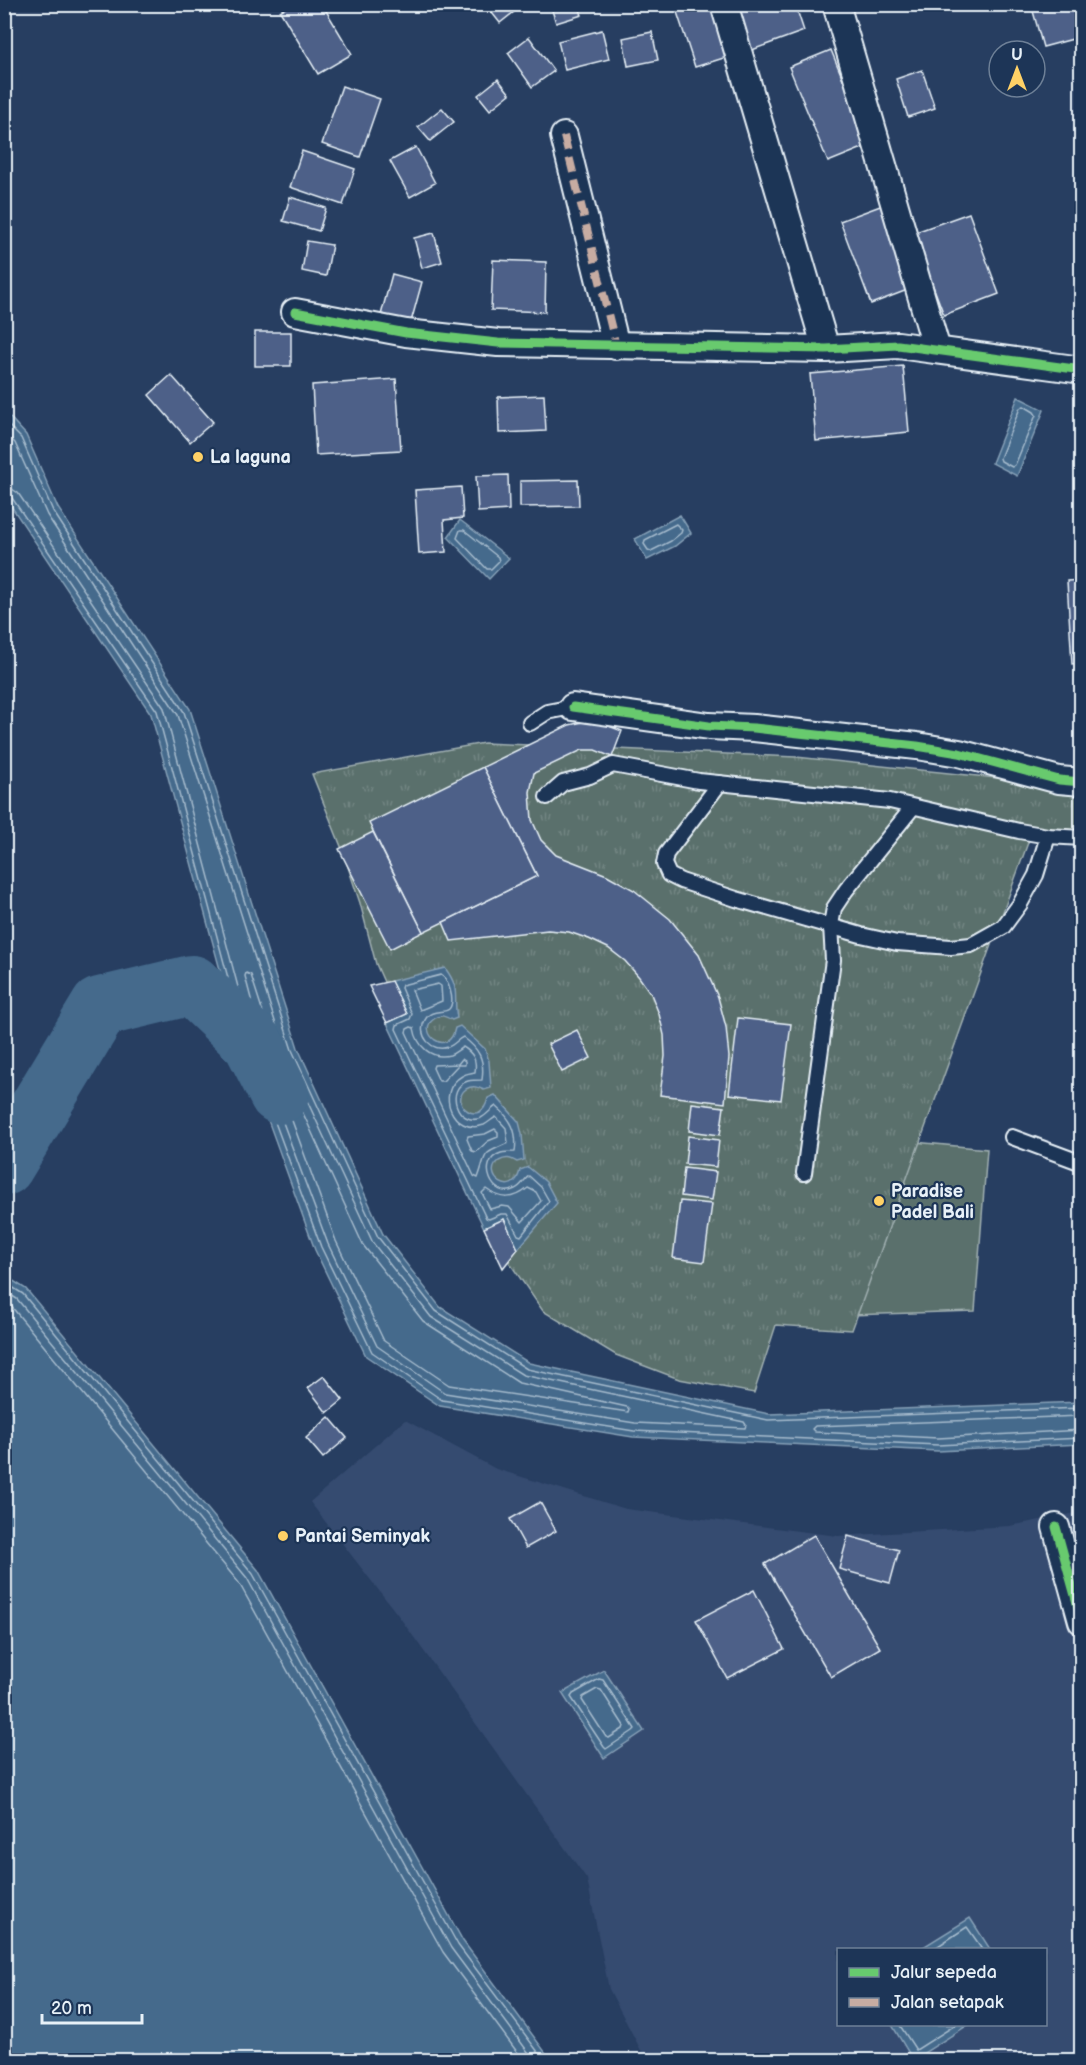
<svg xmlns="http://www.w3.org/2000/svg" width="1086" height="2065" font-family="'Balsamiq Sans',sans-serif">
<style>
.built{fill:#364b70;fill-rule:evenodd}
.grass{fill:#5a706c;stroke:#a1b0b2;stroke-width:1.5}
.park{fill:url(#park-tufts);stroke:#a1b0b2;stroke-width:1.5}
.water{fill:#446a8c;stroke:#86a0b7;stroke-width:1.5}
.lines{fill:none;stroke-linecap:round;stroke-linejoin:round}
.shore{stroke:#a6bbcd;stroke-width:1.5}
.river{stroke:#446a8c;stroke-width:60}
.building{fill:#4d6188;stroke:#e8f1f8;stroke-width:1.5}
.service-casing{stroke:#e8f1f8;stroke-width:18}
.minor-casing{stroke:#e8f1f8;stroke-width:30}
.service{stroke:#1d3557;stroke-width:14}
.minor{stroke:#1d3557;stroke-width:26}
.quiet{stroke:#c7aca2;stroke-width:8;stroke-dasharray:15 8;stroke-linecap:butt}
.cycleway-casing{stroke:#1d3557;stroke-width:13}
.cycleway{stroke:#67ca6e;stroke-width:9}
.poi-dot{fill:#ffd166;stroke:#1d3557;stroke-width:2}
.labels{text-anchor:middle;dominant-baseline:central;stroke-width:4.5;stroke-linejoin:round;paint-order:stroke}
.poi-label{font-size:18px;font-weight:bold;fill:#e8f1f8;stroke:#1d3557;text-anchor:start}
</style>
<defs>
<pattern id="park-tufts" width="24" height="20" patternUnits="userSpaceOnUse" patternTransform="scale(1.5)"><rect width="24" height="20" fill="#5a706c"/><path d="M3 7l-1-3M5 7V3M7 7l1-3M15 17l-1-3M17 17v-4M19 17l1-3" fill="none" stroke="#728582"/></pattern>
</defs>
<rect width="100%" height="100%" fill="#273e61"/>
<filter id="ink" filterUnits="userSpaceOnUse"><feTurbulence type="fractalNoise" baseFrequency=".0167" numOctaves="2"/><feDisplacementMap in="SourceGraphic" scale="12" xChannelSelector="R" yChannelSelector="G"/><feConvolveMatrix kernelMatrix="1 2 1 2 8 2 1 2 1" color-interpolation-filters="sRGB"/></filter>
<g filter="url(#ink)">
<path class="built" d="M 405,1420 L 496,1469 L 626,1509 L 838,1536 L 1010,1526 L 1081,1512 L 1081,2060 L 646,2060 L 609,1989 L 587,1879 L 398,1615 L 310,1502 ZM 838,1950 L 1046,1950 L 1046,2024 L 838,2024 Z"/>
<path class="grass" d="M 789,1130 L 987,1149 L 975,1311 L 754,1318 Z"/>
<path class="park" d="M 484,743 L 796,757 L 1081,787 L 1081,837 L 1030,837 L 852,1330 L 776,1325 L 754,1393 L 679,1379 L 616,1355 L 543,1311 L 509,1262 L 376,964 L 360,903 L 342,849 L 312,774 Z"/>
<g class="water">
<path d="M 1018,397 L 1044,410 L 1017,476 L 992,463 Z"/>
<path d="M 5,412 L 26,435 L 58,508 L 190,709 L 298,1048 L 383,1234 L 440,1307 L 529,1363 L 769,1414 L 1081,1402 L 1081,1444 L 938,1451 L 633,1437 L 440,1406 L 366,1356 L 315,1250 L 239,1040 L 151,714 L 5,497 Z"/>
<path d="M 680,515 L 691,533 L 675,546 L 647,560 L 635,539 Z"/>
<path d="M 460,520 L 509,558 L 489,579 L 448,537 Z"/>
<path d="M 445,968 C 461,989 453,996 457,1018 L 452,1020 C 445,1016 441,1014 434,1019 C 415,1032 449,1059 455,1028 L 460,1026 L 485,1049 L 489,1061 L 491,1088 L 484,1090 C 478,1087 473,1085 466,1089 C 448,1103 481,1130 488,1098 L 495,1095 L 519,1122 L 522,1134 L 524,1160 L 517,1162 C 510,1158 506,1157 499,1161 C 480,1175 514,1201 520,1170 L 528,1167 L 546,1182 L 557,1203 L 518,1249 L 504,1219 L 484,1228 L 387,1023 L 407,1014 L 391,981 Z"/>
<path d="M 4,1275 L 26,1289 L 258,1570 L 463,1941 L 551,2060 L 5,2060 Z"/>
<path d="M 604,1670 L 644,1731 L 604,1758 L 562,1693 Z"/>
<path d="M 970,1918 L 990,1949 L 920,1949 Z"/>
<path d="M 892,2025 L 968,2025 L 913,2060 Z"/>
</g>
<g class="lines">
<g class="shore">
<path d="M 1024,406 L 1034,412 L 1036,415 L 1015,465 L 1012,467 L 1001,461 L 1000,458 L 1020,408 Z"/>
<path d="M 4,421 L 21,438 L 53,511 L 184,712 L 292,1050 L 378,1237 L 436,1311 L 527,1369 L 768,1420 L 1082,1408"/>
<path d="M 4,432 L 15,443 L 47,515 L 178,715 L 285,1053 L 373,1243 L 431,1317 L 523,1375 L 744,1422 L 746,1425 L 745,1428 L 635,1423 L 445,1393 L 377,1346 L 328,1244 L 251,1036 L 164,708 L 18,493 L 12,489 L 4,487"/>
<path d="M 4,495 L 12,498 L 157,711 L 244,1038 L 321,1247 L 372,1352 L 442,1400 L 634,1431 L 938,1445 L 1082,1438"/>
<path d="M 676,524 L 682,530 L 681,533 L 671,541 L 651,551 L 648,550 L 644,544 L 645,540 Z"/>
<path d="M 460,530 L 464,530 L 498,557 L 499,561 L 491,569 L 487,569 L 457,538 Z"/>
<path d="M 246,973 L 251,975 L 277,1056 L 363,1245 L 423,1321 L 519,1383 L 627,1407 L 629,1409 L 628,1412 L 449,1385 L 384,1341 L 336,1241 L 260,1033 L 245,976 Z"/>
<path d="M 441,975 C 448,979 456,1001 449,1009 C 444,1014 431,1008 425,1020 C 416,1035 432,1053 448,1047 C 454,1045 458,1039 463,1037 C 479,1049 485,1059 482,1080 C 478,1080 472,1080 468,1081 C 444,1088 457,1127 481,1118 C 487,1115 491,1109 496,1106 C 511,1119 518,1131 515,1152 C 511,1152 505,1152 501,1153 C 476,1161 492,1201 515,1189 C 522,1186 524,1179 529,1176 L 541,1187 L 549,1201 L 521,1236 L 518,1235 L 507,1214 L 501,1214 L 489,1219 L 486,1218 L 396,1029 L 397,1025 L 410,1019 L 412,1014 L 401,988 L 402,985 Z"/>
<path d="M 438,984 L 441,986 L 442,1001 L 420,1010 L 412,990 Z"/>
<path d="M 411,1027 L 414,1028 C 417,1046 431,1060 450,1055 C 455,1053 459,1049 463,1047 C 473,1053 477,1060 475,1072 C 471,1073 466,1073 462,1076 C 434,1092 453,1136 484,1125 C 488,1123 492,1119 496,1117 L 506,1128 L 508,1143 C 479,1156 488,1151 478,1178 L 474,1176 L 406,1032 L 407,1029 Z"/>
<path d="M 462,1059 L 465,1061 L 465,1065 L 458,1065 L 443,1081 L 439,1081 L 433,1068 L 434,1065 L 458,1064 Z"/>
<path d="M 495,1129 L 498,1132 L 498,1137 L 488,1141 L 476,1152 L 472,1151 L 467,1139 L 468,1136 L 485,1134 Z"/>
<path d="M 528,1188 L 536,1192 L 541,1201 L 522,1222 L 509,1207 L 502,1206 L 490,1209 L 482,1193 L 486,1189 C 501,1200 514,1200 528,1188 Z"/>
<path d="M 4,1282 L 23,1294 L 253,1574 L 458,1945 L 544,2060"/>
<path d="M 4,1291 L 17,1299 L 247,1578 L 451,1948 L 534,2060"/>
<path d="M 4,1302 L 11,1306 L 239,1583 L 443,1952 L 523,2060"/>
<path d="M 1082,1416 L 815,1426 L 812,1429 L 815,1432 L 938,1438 L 1082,1430"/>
<path d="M 599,1679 L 603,1680 L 635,1729 L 633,1731 L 606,1749 L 604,1747 L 571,1697 L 573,1694 Z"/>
<path d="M 597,1689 L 601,1690 L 624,1726 L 623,1729 L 609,1738 L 606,1737 L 582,1700 L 583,1697 Z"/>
<path d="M 932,1950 L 967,1927 L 983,1950"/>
<path d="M 899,2024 L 916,2050 L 957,2024"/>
</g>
<path class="river" d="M 4,1166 L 100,1007 L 192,985 L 253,1043 L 279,1094"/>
</g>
<g class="building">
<path d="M 292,4 L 322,4 L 352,54 L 318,74 L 280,11 Z"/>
<path d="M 485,4 L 524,4 L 500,23 Z"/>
<path d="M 550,4 L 578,4 L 582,15 L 556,23 Z"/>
<path d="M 689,4 L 715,4 L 730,56 L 695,67 L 676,9 Z"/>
<path d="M 736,4 L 795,4 L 804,31 L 752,50 Z"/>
<path d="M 1031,4 L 1082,4 L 1082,70 L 1073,39 L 1043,47 Z"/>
<path d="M 602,30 L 609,59 L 565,70 L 558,41 Z"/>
<path d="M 652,32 L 658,60 L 628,66 L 623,38 Z"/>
<path d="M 529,37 L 554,71 L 532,87 L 508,53 Z"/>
<path d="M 831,50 L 870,145 L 828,162 L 789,67 Z"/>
<path d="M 922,70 L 935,108 L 908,117 L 896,79 Z"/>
<path d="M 498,79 L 510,94 L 490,110 L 478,95 Z"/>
<path d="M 342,86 L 380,99 L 360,157 L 322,144 Z"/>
<path d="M 442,108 L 454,122 L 430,141 L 418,127 Z"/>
<path d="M 416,147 L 435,183 L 410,197 L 390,161 Z"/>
<path d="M 302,151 L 355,169 L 343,205 L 290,187 Z"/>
<path d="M 290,197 L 326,208 L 319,231 L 283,221 Z"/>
<path d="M 883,205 L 915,287 L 871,304 L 840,221 Z"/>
<path d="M 969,213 L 999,294 L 944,315 L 913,233 Z"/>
<path d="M 434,233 L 442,262 L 422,268 L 414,238 Z"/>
<path d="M 307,241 L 332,245 L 326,276 L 302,271 Z"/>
<path d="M 493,260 L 546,262 L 545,312 L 491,310 Z"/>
<path d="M 392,274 L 422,282 L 411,322 L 381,315 Z"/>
<rect x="255" y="332" width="36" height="34"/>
<path d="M 903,366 L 909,432 L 816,441 L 810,374 Z"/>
<path d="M 171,375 L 213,422 L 190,442 L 149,395 Z"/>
<path d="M 396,379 L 401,450 L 316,455 L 312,385 Z"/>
<path d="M 544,395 L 546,431 L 499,433 L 498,397 Z"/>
<path d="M 508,475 L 509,510 L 478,512 L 476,476 Z"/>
<path d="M 578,480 L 579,506 L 520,507 L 520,481 Z"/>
<path d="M 461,487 L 463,518 L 444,520 L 446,552 L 419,554 L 415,490 Z"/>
<path d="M 1082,580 L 1082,663 L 1072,664 L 1067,581 Z"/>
<path d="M 583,722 L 606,725 L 622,731 L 612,757 L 595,750 L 582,750 L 534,773 L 530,792 L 532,820 L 541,840 L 556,855 L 607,875 L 634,890 L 670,919 L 699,955 L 718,997 L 726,1027 L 729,1057 L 725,1103 L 660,1095 L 665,1056 L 664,1035 L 659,1014 L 651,994 L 639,977 L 625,961 L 608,948 L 589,939 L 569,932 L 548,930 L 451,941 L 443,922 L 537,876 L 483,767 L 569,725 Z"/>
<path d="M 483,767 L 537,876 L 423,932 L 369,823 Z"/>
<path d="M 373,832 L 423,932 L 390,949 L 339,849 Z"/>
<path d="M 391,981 L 407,1014 L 387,1023 L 369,986 Z"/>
<path d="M 738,1018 L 791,1024 L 781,1100 L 729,1094 Z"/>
<path d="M 577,1030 L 591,1058 L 562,1072 L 548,1044 Z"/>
<path d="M 692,1103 L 724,1107 L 720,1135 L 689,1131 Z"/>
<path d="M 688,1136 L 719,1140 L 716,1167 L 685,1164 Z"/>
<path d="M 684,1168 L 716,1172 L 712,1200 L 681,1196 Z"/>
<path d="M 680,1201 L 712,1204 L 704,1262 L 673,1258 Z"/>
<path d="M 504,1219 L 518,1249 L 503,1268 L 484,1228 Z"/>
<path d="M 324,1376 L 343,1400 L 327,1413 L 308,1388 Z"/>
<path d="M 329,1417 L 347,1438 L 323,1458 L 306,1438 Z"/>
<path d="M 540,1502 L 556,1531 L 526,1548 L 510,1519 Z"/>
<path d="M 814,1535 L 880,1648 L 831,1677 L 765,1564 Z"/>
<path d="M 848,1536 L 899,1550 L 890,1583 L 839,1569 Z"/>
<path d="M 754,1590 L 784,1649 L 727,1678 L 696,1620 Z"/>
</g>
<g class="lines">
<g class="service-casing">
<g id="service">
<path d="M 530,723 L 547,712 L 573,707"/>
<path d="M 720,783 L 666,854 L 664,864 L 669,875 L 681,881 L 736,899 L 861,935 L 897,943 L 951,947 L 971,945 L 1003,927 L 1020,904 L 1036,875 L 1048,836"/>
<path d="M 547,797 L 563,783 L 590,776 L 613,765 L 699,781 L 890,801 L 1019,831 L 1048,836 L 1082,838"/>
<path d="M 1012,1137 L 1082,1163"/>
<path d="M 804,1173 L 833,960 L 831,925 L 834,908 L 846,890 L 913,807"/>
</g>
</g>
<g class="minor-casing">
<g id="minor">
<path d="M 724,4 L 826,349"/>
<path d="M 836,4 L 937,350"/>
<path d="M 564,136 L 616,346"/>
<path d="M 295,312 L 406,333 L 498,343 L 826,349 L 898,345 L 1082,370"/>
<path d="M 573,707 L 709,726 L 754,728 L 917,746 L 959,753 L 1059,780 L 1082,782"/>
<path d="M 1056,1527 L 1082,1621"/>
</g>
</g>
<use href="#service" class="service"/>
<use href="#minor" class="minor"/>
<path class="quiet" d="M 564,136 L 616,346"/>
<g class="cycleway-casing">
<g id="cycleway">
<path d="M 295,312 L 406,333 L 498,343 L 826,349 L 898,345 L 1082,370"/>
<path d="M 573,707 L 709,726 L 754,728 L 917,746 L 959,753 L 1059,780 L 1082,782"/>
<path d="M 1056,1527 L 1082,1621"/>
</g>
</g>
<use href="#cycleway" class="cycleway"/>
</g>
</g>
<g class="poi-dot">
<circle cx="198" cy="457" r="6"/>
<circle cx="879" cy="1201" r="6"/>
<circle cx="283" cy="1536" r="6"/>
</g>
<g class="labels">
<g class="poi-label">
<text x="210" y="457">La laguna</text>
<text x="891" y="1191">Paradise<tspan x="891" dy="21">Padel Bali</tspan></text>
<text x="295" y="1536">Pantai Seminyak</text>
</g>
</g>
<rect width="1086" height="2065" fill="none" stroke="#1d3557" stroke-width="24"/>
<rect x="12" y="12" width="1062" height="2041" fill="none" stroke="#e8f1f8" stroke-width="2" filter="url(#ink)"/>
<rect x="837" y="1948" width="210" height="78" fill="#1d3557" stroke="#6e8097" stroke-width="1.5"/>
<rect x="849" y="1968" width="30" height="9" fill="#67ca6e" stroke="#6e8097" stroke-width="1.5"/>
<text x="891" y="1978" font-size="18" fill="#e8f1f8">Jalur sepeda</text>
<rect x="849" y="1998" width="30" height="9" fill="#c7aca2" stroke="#6e8097" stroke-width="1.5"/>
<text x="891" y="2008" font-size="18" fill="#e8f1f8">Jalan setapak</text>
<g transform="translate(1017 69)"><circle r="28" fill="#1d3557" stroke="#6e8097" stroke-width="1.5"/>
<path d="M0-4.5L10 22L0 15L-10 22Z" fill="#ffd166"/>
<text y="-9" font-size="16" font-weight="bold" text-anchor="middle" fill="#e8f1f8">U</text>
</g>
<path d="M42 2014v9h100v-9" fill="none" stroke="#e8f1f8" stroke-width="3"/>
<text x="51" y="2014" font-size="18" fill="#e8f1f8" stroke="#1d3557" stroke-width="4.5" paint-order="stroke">20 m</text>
</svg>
